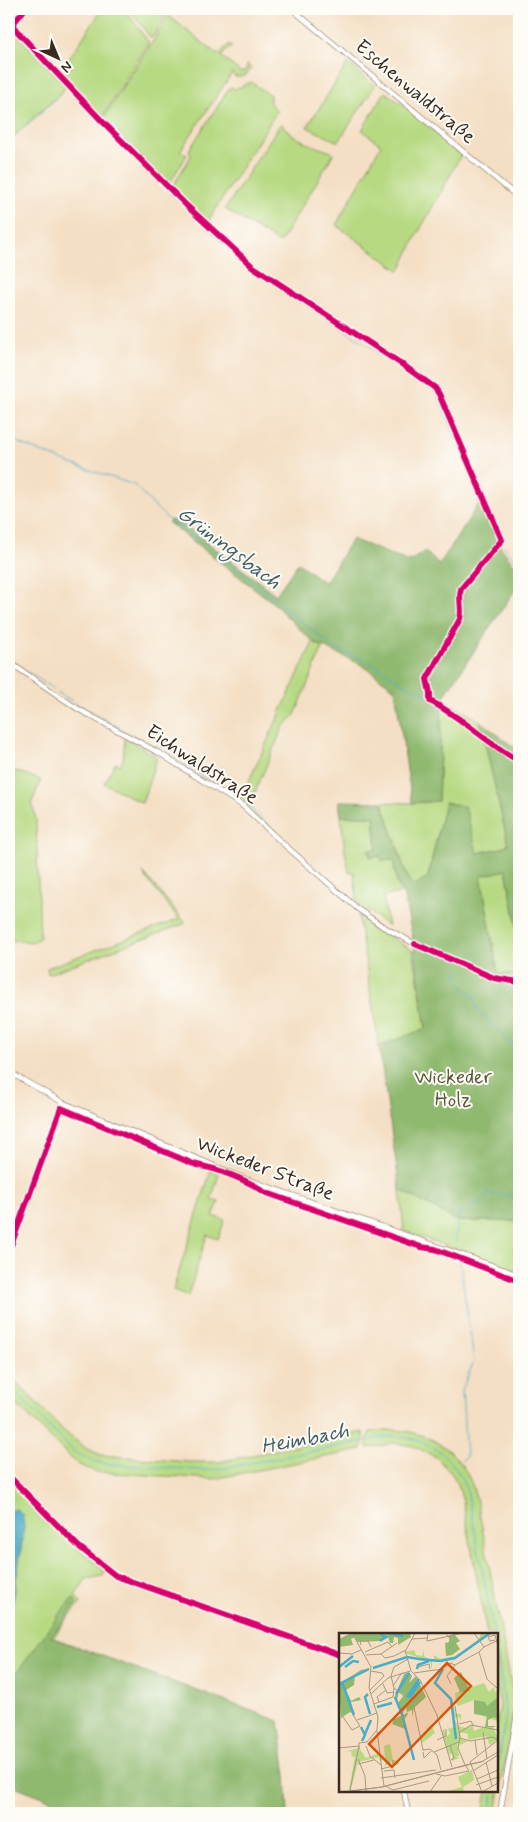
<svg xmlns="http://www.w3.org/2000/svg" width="528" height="1822" font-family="Mynerve,sans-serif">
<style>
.green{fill:#b6d981;stroke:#788250}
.forest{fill:#90b96f;stroke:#667246}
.water{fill:#4bacca;stroke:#436b74}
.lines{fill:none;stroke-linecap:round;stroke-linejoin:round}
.stream{stroke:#4bacca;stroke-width:1}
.minor-casing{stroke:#988471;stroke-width:6}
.minor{stroke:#fff;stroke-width:4.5}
.cycleway-casing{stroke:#fdfcf7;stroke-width:9}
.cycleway{stroke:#d6006c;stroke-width:6}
.labels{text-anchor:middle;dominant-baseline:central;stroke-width:4;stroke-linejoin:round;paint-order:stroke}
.street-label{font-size:20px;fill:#3b2a1e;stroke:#fdfcf7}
.park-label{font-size:20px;fill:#5a5637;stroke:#fdfcf7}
.water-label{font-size:21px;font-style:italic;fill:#415e63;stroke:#fdfcf7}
.inset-river{fill:none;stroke:#4bacca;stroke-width:2.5}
.inset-road{fill:none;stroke:#aa9782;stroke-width:1}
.view{fill:#d7540e;fill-opacity:0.15;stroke:#d7540e;stroke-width:2.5}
.inset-edge{fill:none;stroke:#3b2a1e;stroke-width:2.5}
</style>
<rect width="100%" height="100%" fill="#fdfcf7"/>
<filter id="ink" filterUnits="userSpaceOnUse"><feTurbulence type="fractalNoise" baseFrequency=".02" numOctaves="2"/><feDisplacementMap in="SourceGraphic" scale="10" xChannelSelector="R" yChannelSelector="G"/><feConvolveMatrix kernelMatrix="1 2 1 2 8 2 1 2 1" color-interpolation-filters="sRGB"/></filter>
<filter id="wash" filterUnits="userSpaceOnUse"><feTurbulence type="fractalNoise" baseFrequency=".0096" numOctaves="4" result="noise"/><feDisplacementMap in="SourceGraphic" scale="20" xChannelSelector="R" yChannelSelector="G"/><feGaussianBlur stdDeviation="1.12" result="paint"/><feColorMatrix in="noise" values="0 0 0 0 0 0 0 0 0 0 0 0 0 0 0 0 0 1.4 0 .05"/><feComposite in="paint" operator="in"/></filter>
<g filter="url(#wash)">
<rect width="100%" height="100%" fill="#f4dfc4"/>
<g class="green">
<path d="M 102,9 L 127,9 L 126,11 L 149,43 L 102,117 L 60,72 Z"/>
<path d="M 129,9 L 167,9 L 169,10 L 172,9 L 170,12 L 169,11 L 153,37 L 150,37 Z"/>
<path d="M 169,16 L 218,55 L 229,44 L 232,46 L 221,56 L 240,72 L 244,72 L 247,68 L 247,64 L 251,68 C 248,76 243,77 235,77 L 232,73 L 180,151 L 187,155 L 168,185 L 104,117 Z"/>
<path d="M 10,28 L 66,86 L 62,92 L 9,141 Z"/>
<path d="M 348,63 L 375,86 L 338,142 L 307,127 Z"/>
<path d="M 251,82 L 270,95 L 270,103 L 277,111 L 207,223 L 171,189 L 191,156 L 189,150 L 230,87 L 235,89 Z"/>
<path d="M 385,92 L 404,106 L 461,155 L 415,239 L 400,271 L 336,225 L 381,145 L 362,130 Z"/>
<path d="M 281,123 C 291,139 317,147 334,153 L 280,243 L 225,209 Z"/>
<path d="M 313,642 L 323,646 L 322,649 L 295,715 L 283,727 L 249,806 L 240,800 Z"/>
<path d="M 442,699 L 480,721 L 508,844 L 502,848 L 477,853 L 465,807 L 445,802 L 428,877 L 415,886 L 408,879 L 382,802 L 412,803 L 438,801 Z"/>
<path d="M 125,737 L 157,757 L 142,803 L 104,783 L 115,763 L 120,765 L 123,760 Z"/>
<path d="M 9,761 L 12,762 L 10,769 L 41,780 L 32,802 L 36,820 L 40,937 L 35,942 L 9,940 Z"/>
<path d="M 341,816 L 374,816 L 377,849 L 370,856 L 379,856 L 393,860 L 397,883 L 403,893 L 383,896 L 388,926 L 357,902 L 354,872 L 349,872 L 345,852 Z"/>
<path d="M 506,870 L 519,937 L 519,975 L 498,973 L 481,876 Z"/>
<path d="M 143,872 L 186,923 L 48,974 L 47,968 L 179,919 L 145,877 Z"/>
<path d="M 358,915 L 413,951 L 426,1028 L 379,1047 Z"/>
<path d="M 211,1170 L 219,1174 L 211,1200 L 219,1202 L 213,1216 L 225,1220 L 218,1239 L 207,1235 L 188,1296 L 173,1290 Z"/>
<path d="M 400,1190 L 458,1221 L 519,1221 L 519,1272 L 404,1231 Z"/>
<path d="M 9,1375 L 66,1433 L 87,1449 L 101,1455 L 190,1462 L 219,1462 L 363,1432 L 363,1435 L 365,1435 L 361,1450 L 213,1479 L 97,1472 L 81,1466 L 74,1461 L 9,1397 Z"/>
<path d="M 393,1430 C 426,1431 458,1449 471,1482 C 474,1489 475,1497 478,1505 L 515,1705 L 496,1813 L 483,1813 L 487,1791 L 497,1791 L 497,1724 L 500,1705 L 497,1689 L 497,1634 L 487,1634 L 463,1502 L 458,1484 L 452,1474 L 436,1457 L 413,1446 L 394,1443 L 368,1448 L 366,1446 L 370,1432 Z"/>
<path d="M 9,1480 L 75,1546 L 105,1570 L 103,1576 L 86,1579 L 75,1596 L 81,1603 L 65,1621 L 35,1664 L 9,1694 Z"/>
</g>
<g class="forest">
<path d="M 480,502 L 499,545 L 519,571 L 519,584 L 442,699 L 438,801 L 412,803 L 395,689 L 362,665 L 313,642 L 271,601 L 168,522 L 171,520 L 187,527 L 276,595 L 298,563 L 325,583 L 352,539 L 409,562 L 425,551 L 439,565 Z"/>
<path d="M 480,721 L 519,751 L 519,937 L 506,870 L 481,876 L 498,973 L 519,975 L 519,1221 L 458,1221 L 400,1190 L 379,1047 L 426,1028 L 413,939 L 403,893 L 397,883 L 393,860 L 383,861 L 379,856 L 370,857 L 368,850 L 377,849 L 374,816 L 341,816 L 339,801 L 382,802 L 408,879 L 415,886 L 428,877 L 445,802 L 465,807 L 477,853 L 502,848 L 508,844 Z"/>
<path d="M 73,1598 L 77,1603 L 51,1637 L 279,1721 L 286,1776 L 288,1813 L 85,1813 L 9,1784 L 9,1680 L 18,1671 L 58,1616 Z"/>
</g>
<path class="water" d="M 16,1509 L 22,1514 L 24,1528 L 9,1628 L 9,1512 Z"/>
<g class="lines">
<g class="stream">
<path d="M 74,89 L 93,108"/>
<path d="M 96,111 L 102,117"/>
<path d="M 104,119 L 120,135"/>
<path d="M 120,140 L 187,209"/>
<path d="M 9,141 L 61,94"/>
<path d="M 189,211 L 203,225"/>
<path d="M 206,227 L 247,266"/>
<path d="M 250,268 L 274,283"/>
<path d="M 277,285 L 302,302"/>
<path d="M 306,305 L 363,342"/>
<path d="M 366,344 L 391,360"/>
<path d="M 394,362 L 417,377"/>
<path d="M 420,380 L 437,393 L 468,465"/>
<path d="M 9,439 L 66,462 L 134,485 L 165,517 L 219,554 L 332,646 L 378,667 L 407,686 L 419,690 L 427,695"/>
<path d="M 473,476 L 479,490"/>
<path d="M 482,496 L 497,532"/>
<path d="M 504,546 L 519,565"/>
<path d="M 9,659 L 25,670"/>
<path d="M 28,672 L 54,689"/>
<path d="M 57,692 L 84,708"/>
<path d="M 432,699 L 519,758"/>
<path d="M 88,710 L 109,722"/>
<path d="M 113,724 L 125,731"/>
<path d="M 128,733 L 144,741"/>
<path d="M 148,743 L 167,754"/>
<path d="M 170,756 L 213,783"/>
<path d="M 220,787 L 242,801"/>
<path d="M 245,803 L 286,842"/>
<path d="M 289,845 L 298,853"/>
<path d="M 420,943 L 435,949"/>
<path d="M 438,951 L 459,960"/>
<path d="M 457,969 L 456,972 L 459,979"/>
<path d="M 460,982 L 463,987 L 474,997 L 479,1012 L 511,1043 L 519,1060"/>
<path d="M 457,1248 C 454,1236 459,1225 458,1214 L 480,1203 L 487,1193 L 508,1196 L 516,1192 C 518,1184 513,1176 513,1168 L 519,1159"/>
<path d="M 460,1261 L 474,1361 L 462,1390 L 466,1457 L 461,1461"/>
<path d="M 9,1386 L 73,1451 C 84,1458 94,1462 107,1464 L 203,1470 L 220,1469 L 391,1436 C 431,1438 455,1456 468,1494 L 494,1634"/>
<path d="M 497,1651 L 506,1714 L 497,1774"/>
<path d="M 490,1813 L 494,1791"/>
</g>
</g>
</g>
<g filter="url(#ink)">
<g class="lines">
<g class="minor-casing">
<g id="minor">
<path d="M 25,9 L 13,24 L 15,27 L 70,87"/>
<path d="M 292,9 L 519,198"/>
<path d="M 9,662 L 78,709 L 159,753 L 243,806 L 280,841 L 358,909 L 382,926 L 415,944"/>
<path d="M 9,1072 L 64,1103 L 246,1179 L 519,1275"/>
<path d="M 256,1625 L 340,1655"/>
<path d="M 404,1791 L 408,1813"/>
<path d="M 500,1813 L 519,1703"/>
</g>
</g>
<use href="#minor" class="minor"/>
<g class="cycleway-casing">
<g id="cycleway">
<path d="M 25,9 L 13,24 L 16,30 L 101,120 L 187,206 L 252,266 L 403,365 L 435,388 L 439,394 L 502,540 L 461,589 C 458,599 463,609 460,619 L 427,679 L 430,693 L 430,701 C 462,717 488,744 519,761"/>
<path d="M 415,944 L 494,978 L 519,982"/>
<path d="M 9,1251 L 61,1108 L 191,1163 C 198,1166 204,1166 210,1168 C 222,1171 256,1184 264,1192 L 421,1247 L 435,1249 L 519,1281"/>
<path d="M 9,1476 L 78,1546 L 116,1576 L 340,1655"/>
</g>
</g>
<use href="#cycleway" class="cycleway"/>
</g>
</g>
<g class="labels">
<g class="street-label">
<text transform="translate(415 92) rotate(40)">Eschenwaldstraße</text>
<text transform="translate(202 765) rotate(33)">Eichwaldstraße</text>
<text transform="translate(265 1169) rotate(21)">Wickeder Straße</text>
</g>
<g class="park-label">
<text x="453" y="1077">Wickeder<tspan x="453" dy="23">Holz</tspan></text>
</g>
<g class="water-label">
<text transform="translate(229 548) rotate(37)">Grüningsbach</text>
<text transform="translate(305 1439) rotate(-11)">Heimbach</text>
</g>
</g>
<g transform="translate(339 1633)">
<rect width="159" height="159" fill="#f4dfc4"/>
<path d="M 142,0 L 149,0 L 144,4 L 150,1 L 154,0 L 118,24 L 113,25 L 115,26 L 114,28 L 96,49 L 112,65 L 117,81 L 122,81 L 122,88 L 120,84 L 115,85 L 119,93 L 126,95 L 134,92 L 135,98 L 147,93 L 154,94 L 159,106 L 151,112 L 147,103 L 129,107 L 129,101 L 121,99 L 122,106 L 129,108 L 121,112 L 118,109 L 120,123 L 117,124 L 120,125 L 113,128 L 114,121 L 110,121 L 103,98 L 105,96 L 108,103 L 111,101 L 107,90 L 110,96 L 115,94 L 112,66 L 96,49 L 114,27 L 93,27 L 93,36 L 91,29 L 64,19 L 75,17 L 77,22 L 83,23 L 85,17 L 85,23 L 90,26 L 95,26 L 95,22 L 101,26 L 116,23 L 139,8 ZM 145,50 L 150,59 L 155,54 L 156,59 L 159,57 L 158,88 L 135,80 L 135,67 L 119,73 L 117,70 L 116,60 ZM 92,91 L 96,100 L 83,110 L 81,104 ZM 51,111 L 54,127 L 60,128 L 60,131 L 54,133 L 53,128 L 46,133 L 46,127 L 41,128 L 40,124 L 19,129 L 12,156 L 16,156 L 10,157 L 16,123 L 13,124 L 12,118 L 5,119 L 20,115 L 27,125 L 40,120 L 46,126 L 45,113 ZM 133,137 L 135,147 L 124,154 L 125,159 L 106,159 L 123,154 L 119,144 Z" fill="#b6d981"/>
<path d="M 12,0 L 71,0 L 72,4 L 59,12 L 59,5 L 55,4 L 54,10 L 51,10 L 49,4 L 41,8 L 18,9 L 16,4 L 12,6 L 14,12 L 0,14 L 0,6 ZM 106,0 L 110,3 L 115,1 L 121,8 L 117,10 L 121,16 L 113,22 L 107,23 L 106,10 L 110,9 L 110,5 ZM 32,35 L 16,42 L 15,52 L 7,57 L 12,68 L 20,64 L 22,67 L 12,69 L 14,81 L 11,79 L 2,85 L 0,51 L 22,37 ZM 70,39 L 73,43 L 70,50 L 77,43 L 87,64 L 75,75 L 73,84 L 73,77 L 68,79 L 69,81 L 65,87 L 68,104 L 66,96 L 53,91 L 55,86 L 68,80 L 67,75 L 63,81 L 59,70 L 65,62 L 60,59 L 58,67 L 55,65 L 65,41 ZM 122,39 L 131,58 L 119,60 L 121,59 L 115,45 ZM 159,64 L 159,87 L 155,84 L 149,87 L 149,93 L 156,93 L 156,94 L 146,94 L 148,83 L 135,81 L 135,67 L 146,69 L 148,73 Z" fill="#90b96f"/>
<path class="inset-river" d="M 40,0 L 47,4 L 41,8M 49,0 L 64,3M 80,26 L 101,28 L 116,25 L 151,0M 0,34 L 14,23M 6,34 L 14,28 L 20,29M 34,35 L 68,24 L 80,26M 78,36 L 79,32 L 90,28M 104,36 L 96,50 L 112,66 L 117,106M 3,49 L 15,82M 0,51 L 30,36M 29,61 L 26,64 L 31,81M 57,61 L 70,40M 56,64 L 64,84M 68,64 L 80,46M 70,65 L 81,49M 38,74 L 53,70M 64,85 L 75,127M 22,94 L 26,102 L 23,108M 26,101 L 32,87"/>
<path class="inset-road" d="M 13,0 L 32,34 L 30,55 L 39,84 L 38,97 L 28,109 L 20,110 L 20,116M 89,0 L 88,8 L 124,0M 135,0 L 145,14 L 140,19 L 148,46 L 159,56M 73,6 L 88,5M 156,7 L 151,8 L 149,4 L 156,2 L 159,13M 22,12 L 21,8 L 29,8 L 32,14M 145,14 L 159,7M 66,17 L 72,38 L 81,47 L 98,82 L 113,134M 26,19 L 49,9 L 53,14M 0,20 L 13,21 L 22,17M 42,21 L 46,25 L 55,23 L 67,17 L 76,0M 27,22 L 42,21 L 58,10M 79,34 L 90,31 L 91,36M 75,40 L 103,36 L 111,30 L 116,32M 44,51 L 48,60 L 54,59M 112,51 L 108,43 L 116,32 L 140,19M 54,53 L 62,41 L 71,38M 31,57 L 45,43 L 43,40 L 32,38M 32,61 L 49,45 L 64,40M 65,63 L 55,55 L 52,43 L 55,34 L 69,26M 40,69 L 38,64 L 47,57M 35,71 L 54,64 L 55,55M 116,73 L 121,104 L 119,115 L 126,132M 75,74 L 84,117 L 91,116 L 98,122 L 102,137M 4,84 L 13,97 L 21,93 L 14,82M 18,87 L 38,80M 120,91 L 132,88 L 134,92M 38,98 L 45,153M 144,99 L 148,126M 120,100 L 132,92 L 159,97M 121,105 L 131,108 L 154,104 L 158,107M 98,107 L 107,103 L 107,96M 136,107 L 138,122M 111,112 L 115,125 L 112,127M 27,113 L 31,123 L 42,132M 0,115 L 20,113M 84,119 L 85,125 L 93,117M 95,119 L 120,109M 19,126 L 26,143 L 27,159M 147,129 L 153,153M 19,131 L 35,127M 131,131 L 142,129 L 159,119M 121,134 L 145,128M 42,136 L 54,133 L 54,127M 45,138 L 55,137 L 56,145M 134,138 L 159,122M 97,141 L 106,143 L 130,138 L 127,133M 42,145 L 97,137M 138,146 L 159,137M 137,152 L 159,144M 46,153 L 54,157 L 90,148M 11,157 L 20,113M 3,159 L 43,154 L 124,133M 5,159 L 43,154 L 131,131M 91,159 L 102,143M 143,159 L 159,150M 143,159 L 131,129 L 159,107"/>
<path class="view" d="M 108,30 L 132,53 L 53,134 L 30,111 Z"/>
<rect width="159" height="159" class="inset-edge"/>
</g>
<rect width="528" height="1822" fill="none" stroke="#fdfcf7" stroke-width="30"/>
<g transform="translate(58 58) rotate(136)" stroke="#fdfcf7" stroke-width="4" paint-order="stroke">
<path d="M0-4L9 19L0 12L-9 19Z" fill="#3b2a1e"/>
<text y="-8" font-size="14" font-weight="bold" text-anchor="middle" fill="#3b2a1e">N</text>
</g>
</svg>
